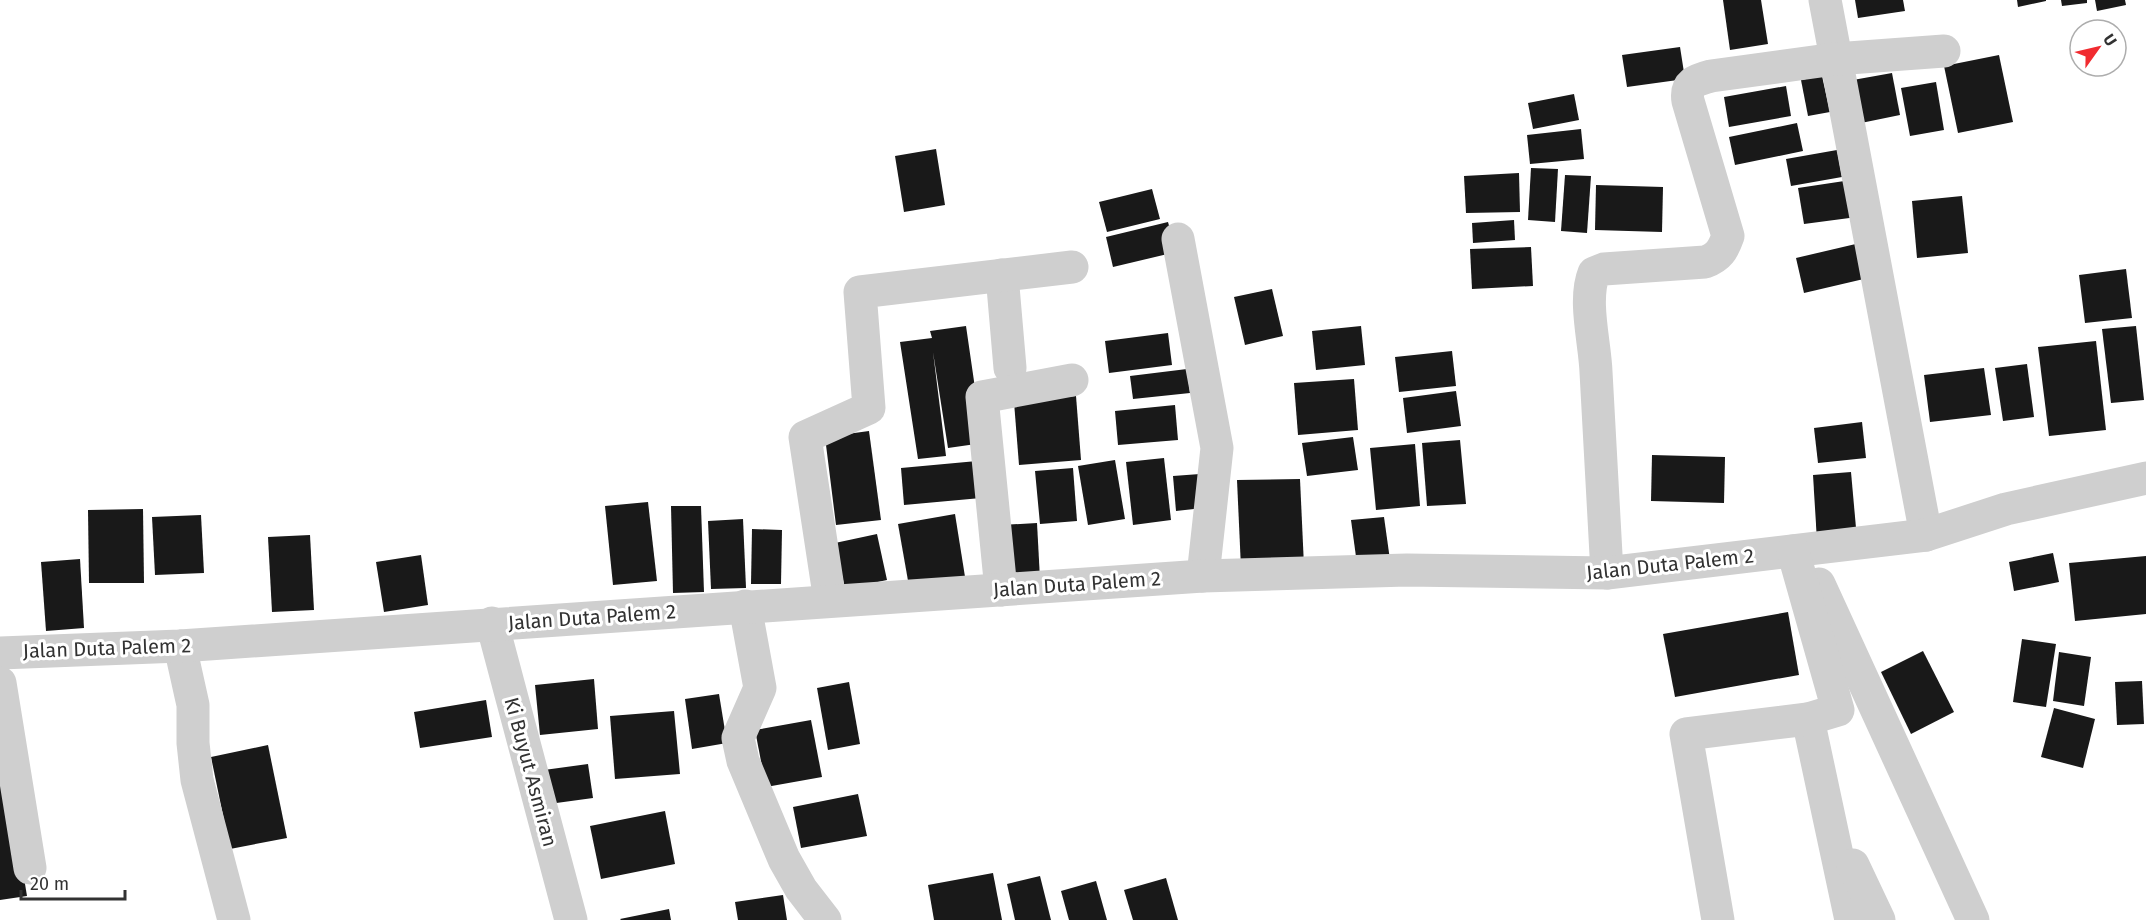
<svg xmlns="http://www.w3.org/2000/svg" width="2146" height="920" font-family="'Fira Sans',sans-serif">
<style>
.building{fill:#191919}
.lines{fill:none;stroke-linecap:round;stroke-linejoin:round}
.street{stroke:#cfcfcf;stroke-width:33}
.labels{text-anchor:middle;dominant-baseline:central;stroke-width:6;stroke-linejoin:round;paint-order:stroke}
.street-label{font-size:20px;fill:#323232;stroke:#fff}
</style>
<rect width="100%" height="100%" fill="#fff"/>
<g class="building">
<path d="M 1723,0 L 1761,0 L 1768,44 L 1730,50 Z"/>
<path d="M 1855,0 L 1903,0 L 1905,11 L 1858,18 Z"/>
<path d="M 2017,0 L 2046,0 L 2046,1 L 2018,7 Z"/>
<path d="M 2061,0 L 2087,0 L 2087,3 L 2062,6 Z"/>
<path d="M 2095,0 L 2125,0 L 2126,5 L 2097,11 Z"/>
<path d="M 1680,47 L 1685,79 L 1627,87 L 1622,55 Z"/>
<path d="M 1999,55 L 2013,122 L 1958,133 L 1944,66 Z"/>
<path d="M 1892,73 L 1900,115 L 1861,123 L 1853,80 Z"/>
<path d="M 1822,76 L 1830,112 L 1808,116 L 1801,80 Z"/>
<path d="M 1936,82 L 1944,130 L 1910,136 L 1901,88 Z"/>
<path d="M 1786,86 L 1791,116 L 1729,127 L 1724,97 Z"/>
<path d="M 1574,94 L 1579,120 L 1533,129 L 1528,103 Z"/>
<path d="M 1797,123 L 1803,151 L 1735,165 L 1729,137 Z"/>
<path d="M 1581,129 L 1584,159 L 1530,164 L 1527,135 Z"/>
<path d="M 936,149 L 945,205 L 904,212 L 895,156 Z"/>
<path d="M 1837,150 L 1842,177 L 1791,186 L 1786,159 Z"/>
<path d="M 1531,168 L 1558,169 L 1555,222 L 1528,220 Z"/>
<path d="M 1519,173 L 1520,212 L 1466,213 L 1464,176 Z"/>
<path d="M 1565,175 L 1591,176 L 1587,233 L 1561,231 Z"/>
<path d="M 1851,180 L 1857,217 L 1804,224 L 1798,188 Z"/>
<path d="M 1596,185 L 1663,187 L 1662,232 L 1595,230 Z"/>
<path d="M 1152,189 L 1160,219 L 1107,232 L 1099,202 Z"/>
<path d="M 1962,196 L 1968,253 L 1917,258 L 1912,201 Z"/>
<path d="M 1514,220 L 1515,240 L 1473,243 L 1472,223 Z"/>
<path d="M 1168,222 L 1176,252 L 1113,267 L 1106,237 Z"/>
<path d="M 1860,243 L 1868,278 L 1804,293 L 1796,258 Z"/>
<path d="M 1531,247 L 1533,286 L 1472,289 L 1470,249 Z"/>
<path d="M 2126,269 L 2132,318 L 2085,323 L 2079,275 Z"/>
<path d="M 1272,289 L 1283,336 L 1245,345 L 1234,297 Z"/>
<path d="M 966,326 L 983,443 L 948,448 L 933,352 L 946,456 L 918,459 L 900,342 L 932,338 L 930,331 Z"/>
<path d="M 1361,326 L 1365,365 L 1316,370 L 1312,331 Z"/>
<path d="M 2136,326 L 2144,400 L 2111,403 L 2102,329 Z"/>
<path d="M 1168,333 L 1172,365 L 1109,373 L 1105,341 Z"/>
<path d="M 2096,341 L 2106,430 L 2049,436 L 2038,347 Z"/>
<path d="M 1452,351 L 1456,386 L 1399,392 L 1395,357 Z"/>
<path d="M 2027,364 L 2034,417 L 2003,421 L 1995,368 Z"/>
<path d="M 1984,368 L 1991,415 L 1930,422 L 1924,375 Z"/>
<path d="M 1187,369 L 1190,393 L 1133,399 L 1130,376 Z"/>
<path d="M 1354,379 L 1358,430 L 1298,435 L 1294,383 Z"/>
<path d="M 1456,391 L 1461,426 L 1407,433 L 1403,398 Z"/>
<path d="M 1076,396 L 1081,460 L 1019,465 L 1014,402 Z"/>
<path d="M 1175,405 L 1178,440 L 1118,445 L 1115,411 Z"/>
<path d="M 1862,422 L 1866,458 L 1818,463 L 1814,428 Z"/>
<path d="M 869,431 L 881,520 L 836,525 L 825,437 Z"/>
<path d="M 1353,437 L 1358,470 L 1307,476 L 1302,443 Z"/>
<path d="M 1460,440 L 1466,504 L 1427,506 L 1422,443 Z"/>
<path d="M 1415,444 L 1420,506 L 1376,510 L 1370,448 Z"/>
<path d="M 1652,455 L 1725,457 L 1724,503 L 1651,501 Z"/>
<path d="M 1164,458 L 1171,520 L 1133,525 L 1126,462 Z"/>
<path d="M 1115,460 L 1125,519 L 1088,525 L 1078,466 Z"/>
<path d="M 977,461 L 981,498 L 904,505 L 901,468 Z"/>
<path d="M 1073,468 L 1077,521 L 1040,524 L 1035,471 Z"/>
<path d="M 1851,472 L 1857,539 L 1817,541 L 1813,475 Z"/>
<path d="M 1200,474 L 1203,508 L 1176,511 L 1173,476 Z"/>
<path d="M 1300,479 L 1304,566 L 1241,568 L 1237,480 Z"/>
<path d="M 648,502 L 657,581 L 613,585 L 605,506 Z"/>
<path d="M 671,506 L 701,506 L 704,592 L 673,593 Z"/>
<path d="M 143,509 L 144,583 L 89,583 L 88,510 Z"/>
<path d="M 955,514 L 966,583 L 910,592 L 898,524 Z"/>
<path d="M 201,515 L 204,573 L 155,575 L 152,517 Z"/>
<path d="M 1384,517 L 1390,560 L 1357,564 L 1351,520 Z"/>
<path d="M 743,519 L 746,588 L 711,589 L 708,521 Z"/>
<path d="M 1037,523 L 1040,579 L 1004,582 L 1001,525 Z"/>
<path d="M 752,529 L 782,530 L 781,584 L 751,584 Z"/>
<path d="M 877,534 L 887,580 L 845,589 L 835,543 Z"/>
<path d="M 310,535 L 314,610 L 272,612 L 268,537 Z"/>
<path d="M 2053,553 L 2059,582 L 2014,591 L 2009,562 Z"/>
<path d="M 421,555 L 428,605 L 384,612 L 376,562 Z"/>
<path d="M 2146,556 L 2146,614 L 2075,621 L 2069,563 Z"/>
<path d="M 80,559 L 84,628 L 46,631 L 41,562 Z"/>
<path d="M 1788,612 L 1799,675 L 1675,697 L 1663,634 Z"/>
<path d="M 2022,639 L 2056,644 L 2046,707 L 2013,702 Z"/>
<path d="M 1923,651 L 1954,712 L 1911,734 L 1881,672 Z"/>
<path d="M 2059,652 L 2091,657 L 2084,706 L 2053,701 Z"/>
<path d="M 594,679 L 598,729 L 540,735 L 535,685 Z"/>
<path d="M 2142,681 L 2144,724 L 2117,725 L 2115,682 Z"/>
<path d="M 849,682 L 860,744 L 828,750 L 817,688 Z"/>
<path d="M 719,694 L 727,743 L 692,749 L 685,699 Z"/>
<path d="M 486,700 L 492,737 L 420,748 L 414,712 Z"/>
<path d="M 2054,708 L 2095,719 L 2083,768 L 2041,757 Z"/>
<path d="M 674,711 L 680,774 L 615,779 L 610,716 Z"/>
<path d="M 811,720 L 822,777 L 766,787 L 755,730 Z"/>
<path d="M 268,745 L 287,838 L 230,849 L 211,757 Z"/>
<path d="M 588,764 L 593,798 L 549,804 L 544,770 Z"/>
<path d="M 8,781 L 27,896 L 0,900 L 0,782 Z"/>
<path d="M 858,794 L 867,836 L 801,848 L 793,807 Z"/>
<path d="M 665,811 L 675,864 L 601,879 L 590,826 Z"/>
<path d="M 993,873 L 1002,920 L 934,920 L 928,885 Z"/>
<path d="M 1040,876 L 1051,920 L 1015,920 L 1007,884 Z"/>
<path d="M 1166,878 L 1178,920 L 1133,920 L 1124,890 Z"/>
<path d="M 1096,881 L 1107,920 L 1069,920 L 1061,891 Z"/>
<path d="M 783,895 L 787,920 L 738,920 L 735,902 Z"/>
<path d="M 669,909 L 671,920 L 621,920 L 620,919 Z"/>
</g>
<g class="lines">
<g class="street">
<path d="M 1825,0 L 1926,535"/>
<path d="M 1178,239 L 1217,448 L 1203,576"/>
<path d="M 1002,275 L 1010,368"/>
<path d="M 1607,573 C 1603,506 1600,439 1596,372 C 1595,343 1583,300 1594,273 L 1604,269 L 1705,262 C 1719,257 1723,250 1728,236 L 1688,101 C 1685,83 1696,80 1711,76 L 1835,59 L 1944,51"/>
<path d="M 1819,584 L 1973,920"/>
<path d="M 1001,590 L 982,397 L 1072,380"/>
<path d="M 830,601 L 805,437 L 869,408 L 860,292 L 1072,267"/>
<path d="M 745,606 L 760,688 L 738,738 L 743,761 L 784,859 L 801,889 L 825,920"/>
<path d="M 492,623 L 571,920"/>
<path d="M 180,646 L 193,705 L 193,743 L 197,780 L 234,920"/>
<path d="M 0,653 L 180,646 L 1203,576 L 1407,570 L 1607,573 L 1926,535 L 2006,509 L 2146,478"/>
<path d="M 0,683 L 30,868"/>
<path d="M 1808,719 L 1851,920"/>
<path d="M 1853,865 L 1879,920"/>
<path d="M 1718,920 L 1686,734 L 1808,719 L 1838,710 L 1793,551"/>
</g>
</g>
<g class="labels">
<g class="street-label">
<text transform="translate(1670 564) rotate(-6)">Jalan Duta Palem 2</text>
<text transform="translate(1077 584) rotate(-4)">Jalan Duta Palem 2</text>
<text transform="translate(592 617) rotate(-4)">Jalan Duta Palem 2</text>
<text transform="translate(107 648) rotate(-2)">Jalan Duta Palem 2</text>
<text transform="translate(531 772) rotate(75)">Ki Buyut Asmiran</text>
</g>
</g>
<g transform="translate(2098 48) rotate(56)"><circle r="28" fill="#ffffff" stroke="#adadad" stroke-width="1.5"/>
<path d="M0-4.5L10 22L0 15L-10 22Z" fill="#f12b30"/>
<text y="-9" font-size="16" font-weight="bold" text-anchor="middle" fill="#323232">U</text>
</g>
<path d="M21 890v9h104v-9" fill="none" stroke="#323232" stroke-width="3"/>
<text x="30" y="890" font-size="18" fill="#323232" stroke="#ffffff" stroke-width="4.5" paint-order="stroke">20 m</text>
</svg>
